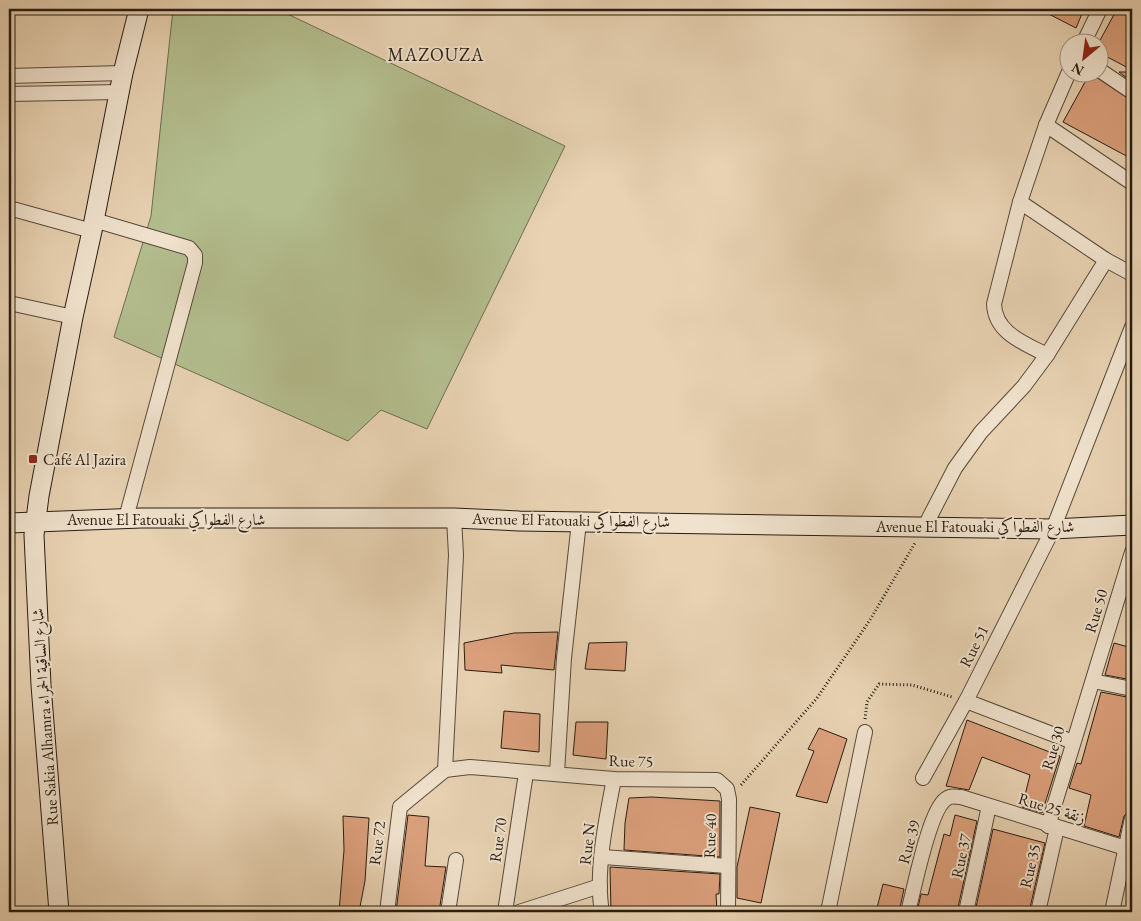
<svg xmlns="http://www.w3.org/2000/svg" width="1141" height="921" font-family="'EB Garamond',Amiri,serif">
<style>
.green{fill:#b3bd8e;stroke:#6d6d50}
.building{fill:#dca07c;stroke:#271d13}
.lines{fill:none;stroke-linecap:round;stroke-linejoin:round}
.street-casing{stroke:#574a3b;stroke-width:16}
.secondary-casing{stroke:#271d13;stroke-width:21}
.path{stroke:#271d13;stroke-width:3;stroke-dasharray:1 2.5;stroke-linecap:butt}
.street{stroke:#f0e2cd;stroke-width:14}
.secondary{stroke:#f0e2cd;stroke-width:19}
.poi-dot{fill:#8f2418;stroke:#f0e2cd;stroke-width:2}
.labels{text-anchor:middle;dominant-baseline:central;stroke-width:4;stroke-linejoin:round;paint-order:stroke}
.poi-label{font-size:16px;fill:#271d13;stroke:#f0e2cd;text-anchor:start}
.street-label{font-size:16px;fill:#271d13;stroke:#f0e2cd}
.neighbourhood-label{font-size:18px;letter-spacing:1px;fill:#271d13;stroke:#f0e2cd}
</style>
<rect width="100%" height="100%" fill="#e8d2b2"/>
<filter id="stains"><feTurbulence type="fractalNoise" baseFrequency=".004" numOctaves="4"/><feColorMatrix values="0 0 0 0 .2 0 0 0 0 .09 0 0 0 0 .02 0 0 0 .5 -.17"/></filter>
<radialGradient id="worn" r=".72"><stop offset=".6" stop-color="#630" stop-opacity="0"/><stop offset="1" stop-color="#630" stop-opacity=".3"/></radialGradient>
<path class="green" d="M 173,9 L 277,9 L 565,146 L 427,429 L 381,410 L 348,441 L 114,337 L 151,216 Z"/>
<g class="building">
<path d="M 1039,9 L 1084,9 L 1076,28 Z"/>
<path d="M 1117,9 L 1132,9 L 1132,70 L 1098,52 L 1098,44 Z"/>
<path d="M 1119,72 L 1132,72 L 1132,82 Z"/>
<path d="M 1090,73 L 1132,101 L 1132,159 L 1063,122 Z"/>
<path d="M 558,632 L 554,670 L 501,665 L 502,673 L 465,670 L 464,643 L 514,633 Z"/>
<path d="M 627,642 L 625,671 L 585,669 L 589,643 Z"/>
<path d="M 1114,643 L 1132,648 L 1132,680 L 1105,675 Z"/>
<path d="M 1101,692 L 1132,698 L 1132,790 L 1129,803 L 1132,804 L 1130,810 L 1124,816 L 1119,837 L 1084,826 L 1091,795 L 1069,788 L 1077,763 L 1081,764 Z"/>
<path d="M 504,711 L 540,714 L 539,752 L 501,748 Z"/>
<path d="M 967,720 L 1060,756 L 1042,813 L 1022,807 L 1030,775 L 982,757 L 969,790 L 946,786 Z"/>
<path d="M 576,722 L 608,722 L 606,759 L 573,755 Z"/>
<path d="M 819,728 L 847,739 L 827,803 L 796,796 L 814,751 L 808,749 Z"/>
<path d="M 652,797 L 720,801 L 720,857 L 624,850 L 625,823 L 629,798 Z"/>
<path d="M 750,807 L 780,813 L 761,903 L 737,898 L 737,867 Z"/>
<path d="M 408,815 L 429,817 L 425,866 L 446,867 L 439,912 L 396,912 Z"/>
<path d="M 955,815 L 977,821 L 957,912 L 946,910 L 946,912 L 917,912 L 921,894 L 928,895 L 944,834 L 950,836 Z"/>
<path d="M 343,816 L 369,818 L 365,881 L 359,912 L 339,912 L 344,850 Z"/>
<path d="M 993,829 L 1045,843 L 1029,912 L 975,912 Z"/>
<path d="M 610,867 L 720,874 L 719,894 L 716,894 L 717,912 L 611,912 Z"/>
<path d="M 883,884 L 904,889 L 899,912 L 876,912 Z"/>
</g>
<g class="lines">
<g class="street-casing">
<g id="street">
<path d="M 1084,42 L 1100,9"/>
<path d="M 1098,69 L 1132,92"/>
<path d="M 9,76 L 123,73"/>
<path d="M 9,94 L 120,92"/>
<path d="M 1046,125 L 1132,183"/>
<path d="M 1020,202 L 1106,260 L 1132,274"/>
<path d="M 9,208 L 92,231"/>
<path d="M 94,220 L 189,248 L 195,255 L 195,263 L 126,518"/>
<path d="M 9,303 L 73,317"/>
<path d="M 1047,355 C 1024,343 995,333 994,304 L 1020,202 L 1046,125 L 1069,72"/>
<path d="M 925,526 L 955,468 L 981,432 L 1024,386 L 1047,355 L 1106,260"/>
<path d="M 1093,681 L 1132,689"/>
<path d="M 966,701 L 1073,742"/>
<path d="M 445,770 L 470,767 L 614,779 L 717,780 L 727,789 L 729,799 L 728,912"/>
<path d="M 445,770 L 456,555 L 454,518"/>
<path d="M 557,773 L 564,658 L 579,522"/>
<path d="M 923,778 L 966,701 L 1053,529 L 1132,327"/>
<path d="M 1048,826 L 1132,552"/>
<path d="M 603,857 L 727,866"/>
<path d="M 387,912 L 400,807 L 445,770"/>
<path d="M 448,912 L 456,860"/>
<path d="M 505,912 L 526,773"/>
<path d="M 519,912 L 600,886"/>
<path d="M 602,912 C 595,873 606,819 614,779"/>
<path d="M 828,912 L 865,732"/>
<path d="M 908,912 C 914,890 929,810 946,799 C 950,795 956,797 961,797 L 1132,850"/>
<path d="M 966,912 L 989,806"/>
<path d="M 1038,912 L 1057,828"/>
<path d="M 1112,912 L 1132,818"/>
</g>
</g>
<g class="secondary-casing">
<g id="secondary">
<path d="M 9,523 L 141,518 L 454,518 L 519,521 L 1053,529 L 1132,525"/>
<path d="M 59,912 L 41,685 L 34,535 L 39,496 L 73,317 L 92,231 L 123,73 L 139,9"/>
</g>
</g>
<g class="path">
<path d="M 865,719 L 867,702 L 879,684 L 912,685 L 952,697"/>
<path d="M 741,785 L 817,698 L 870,620 L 915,543"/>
</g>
<use href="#street" class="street"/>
<use href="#secondary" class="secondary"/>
</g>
<rect class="poi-dot" x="28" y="454" width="10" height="10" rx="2.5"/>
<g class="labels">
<g class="poi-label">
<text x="43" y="459">Café Al Jazira</text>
</g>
<g class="street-label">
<text x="166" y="519">Avenue El Fatouaki شارع الفطواكي</text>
<text transform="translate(571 520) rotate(1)">Avenue El Fatouaki شارع الفطواكي</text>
<text x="975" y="526">Avenue El Fatouaki شارع الفطواكي</text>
<text transform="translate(1096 611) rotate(-73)">Rue 50</text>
<text transform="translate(974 646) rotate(-63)">Rue 51</text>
<text transform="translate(45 717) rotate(-94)">Rue Sakia Alhamra شارع الساقية الحمراء</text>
<text transform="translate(1053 748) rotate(-73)">Rue 30</text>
<text transform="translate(631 761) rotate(1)">Rue 75</text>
<text transform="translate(1052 808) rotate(17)">Rue 25 زنقة</text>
<text transform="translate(710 836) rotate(-88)">Rue 40</text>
<text transform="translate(498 840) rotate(-82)">Rue 70</text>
<text transform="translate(909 842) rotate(-74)">Rue 39</text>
<text transform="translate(377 843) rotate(-83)">Rue 72</text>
<text transform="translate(587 844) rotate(-84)">Rue N</text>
<text transform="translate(961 856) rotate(-78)">Rue 37</text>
<text transform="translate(1030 866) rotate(-77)">Rue 35</text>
</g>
<g class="neighbourhood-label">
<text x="436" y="54">MAZOUZA</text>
</g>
</g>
<rect width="1141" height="921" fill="none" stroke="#e8d2b2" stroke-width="30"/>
<rect x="10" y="10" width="1121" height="901" fill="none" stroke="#271d13" stroke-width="2.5"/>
<rect x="15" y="15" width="1111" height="891" fill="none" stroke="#271d13"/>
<g transform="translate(1084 58) rotate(209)"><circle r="24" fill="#f0e2cd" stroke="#a09383"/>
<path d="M0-4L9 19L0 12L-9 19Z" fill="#8f2418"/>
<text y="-8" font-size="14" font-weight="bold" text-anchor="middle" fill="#271d13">N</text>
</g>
<rect width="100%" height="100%" filter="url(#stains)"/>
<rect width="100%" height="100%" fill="url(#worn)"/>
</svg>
